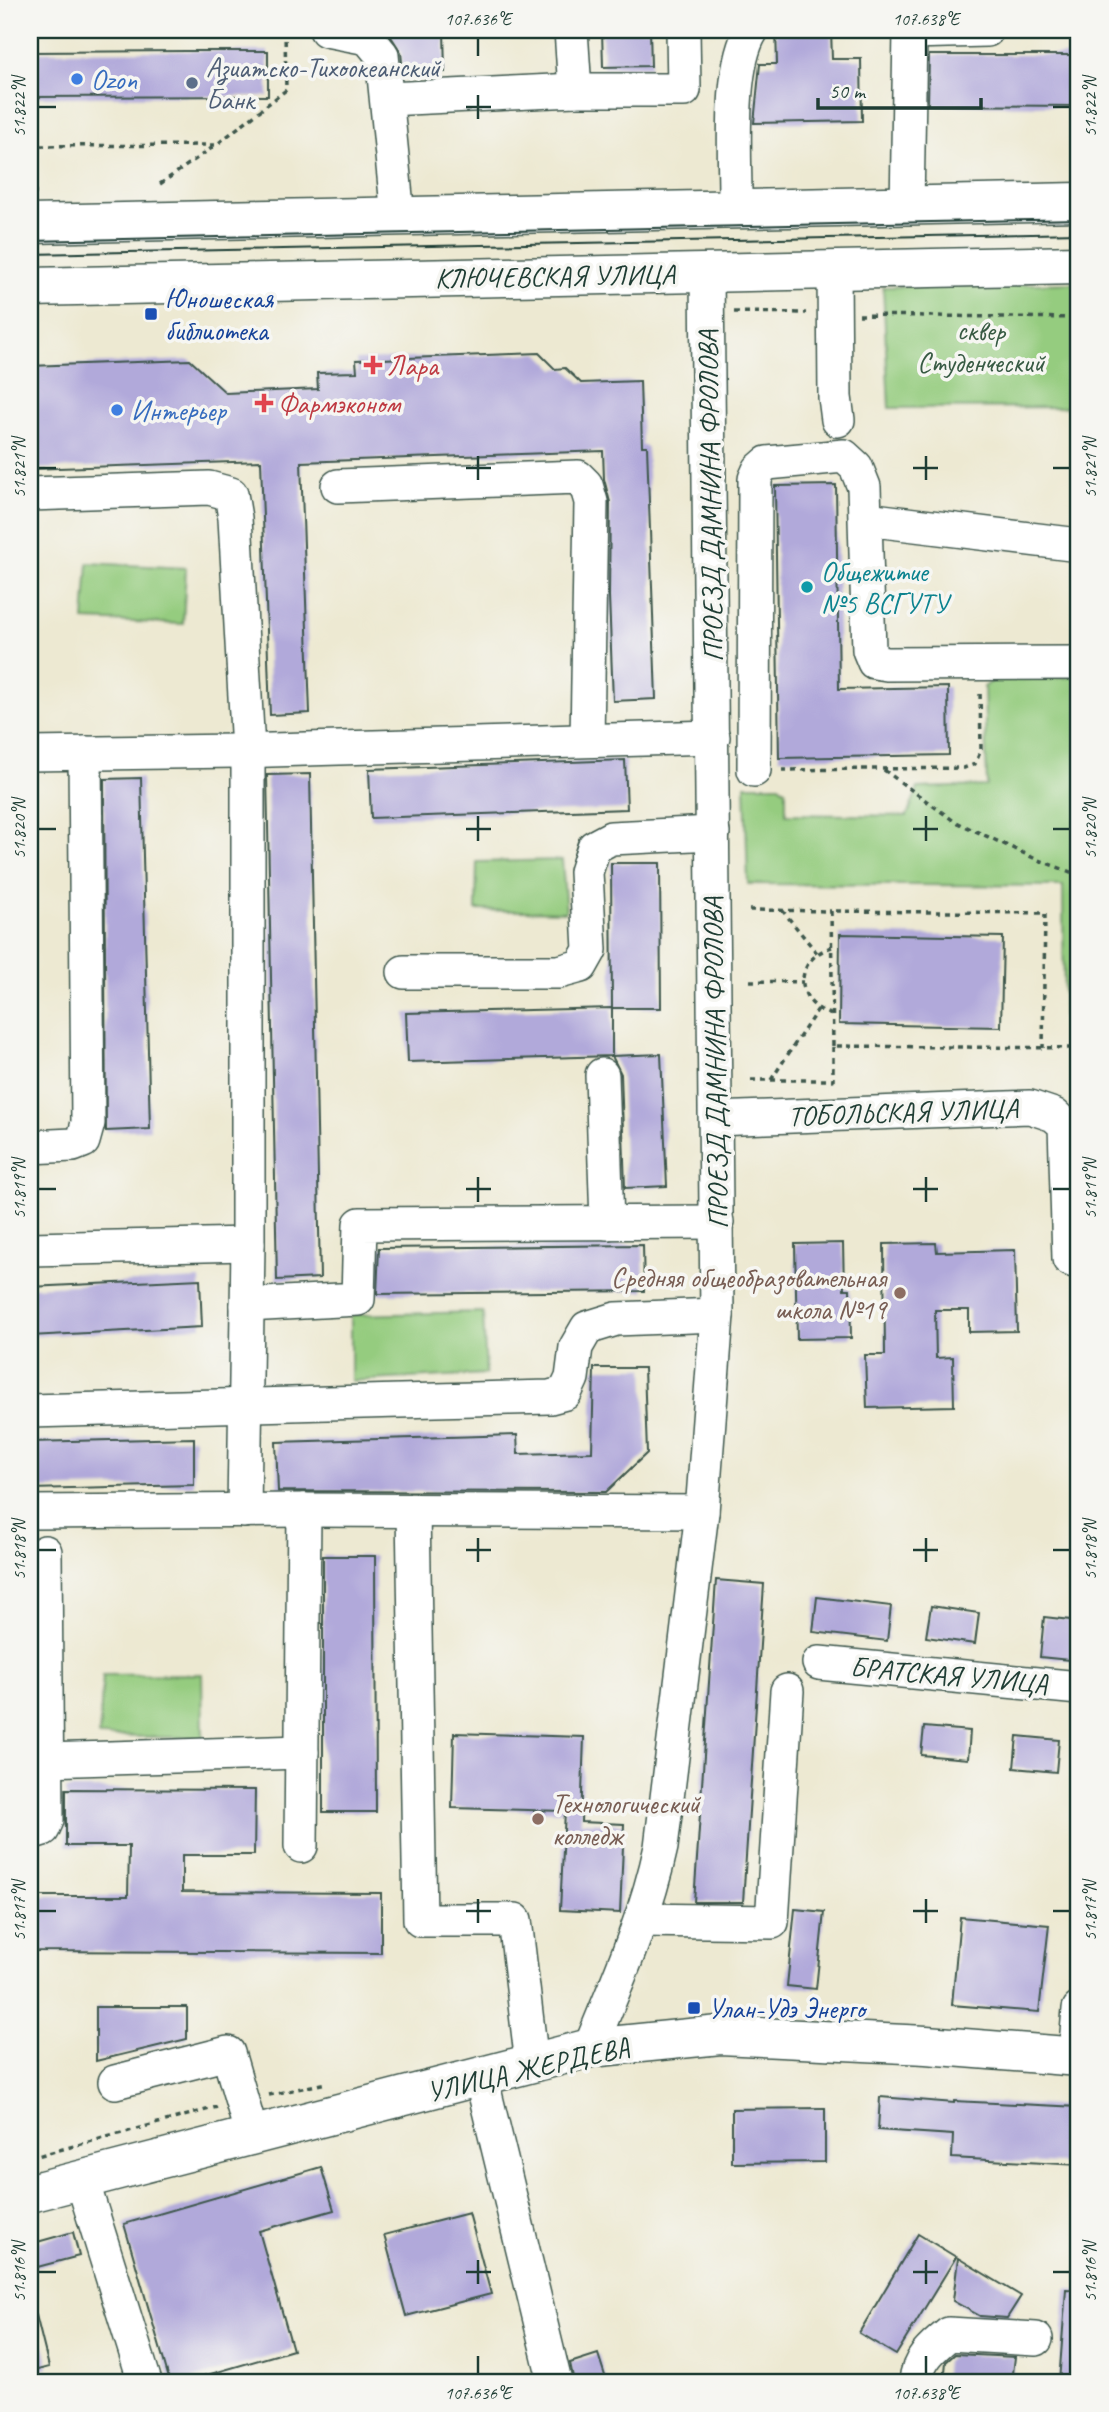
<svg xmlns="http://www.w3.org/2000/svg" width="1109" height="2412" font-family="Caveat,sans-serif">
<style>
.green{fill:#95cc7f;stroke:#5a845a;stroke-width:2}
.building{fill:#b1a9da}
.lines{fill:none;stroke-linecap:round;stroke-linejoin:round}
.minor-casing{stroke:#3e574c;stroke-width:36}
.major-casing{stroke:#3e574c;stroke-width:41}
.path{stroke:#3e574c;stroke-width:3.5;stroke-dasharray:5 5;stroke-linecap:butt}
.minor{stroke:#fff;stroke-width:33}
.major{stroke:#fff;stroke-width:38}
.tram{stroke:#1f3d34;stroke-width:2}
.ticks{fill:none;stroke:#1f3d34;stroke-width:2.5}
.shop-dot{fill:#3f7fe0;stroke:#f6f6f2;stroke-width:2.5}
.service-dot{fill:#5c6f8a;stroke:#f6f6f2;stroke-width:2.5}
.transit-dot{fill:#1a4fb4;stroke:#f6f6f2;stroke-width:2.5}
.health-dot{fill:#e0444e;stroke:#f6f6f2;stroke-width:2.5}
.culture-dot{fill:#0f9aa8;stroke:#f6f6f2;stroke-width:2.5}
.education-dot{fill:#8d6e63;stroke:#f6f6f2;stroke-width:2.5}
.labels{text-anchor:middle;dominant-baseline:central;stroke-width:7;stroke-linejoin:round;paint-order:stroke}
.service-label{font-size:28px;fill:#4e5e75;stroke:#f6f6f2;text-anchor:start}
.shop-label{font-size:28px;fill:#366cbe;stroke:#f6f6f2;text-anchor:start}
.street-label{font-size:28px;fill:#1f3d34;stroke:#f6f6f2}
.transit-label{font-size:28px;fill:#164399;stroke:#f6f6f2;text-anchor:start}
.park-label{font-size:28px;fill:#375a43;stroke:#f6f6f2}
.health-label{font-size:28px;fill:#be3a42;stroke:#f6f6f2;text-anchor:start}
.culture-label{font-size:28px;fill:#0d838f;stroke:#f6f6f2;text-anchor:start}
.education-label{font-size:28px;fill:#785e54;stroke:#f6f6f2;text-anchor:end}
.neatline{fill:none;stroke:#1f3d34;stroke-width:2.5}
.ticks-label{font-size:18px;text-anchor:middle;fill:#1f3d34}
</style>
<rect width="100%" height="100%" fill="#f6f6f2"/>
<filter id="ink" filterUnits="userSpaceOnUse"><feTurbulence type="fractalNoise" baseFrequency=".0143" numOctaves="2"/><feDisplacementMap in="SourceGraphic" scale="14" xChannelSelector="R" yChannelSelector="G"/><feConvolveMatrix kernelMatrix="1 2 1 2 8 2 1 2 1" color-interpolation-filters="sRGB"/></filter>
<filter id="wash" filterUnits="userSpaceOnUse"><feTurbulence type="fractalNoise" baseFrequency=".00686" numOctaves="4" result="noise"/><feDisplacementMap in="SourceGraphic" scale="28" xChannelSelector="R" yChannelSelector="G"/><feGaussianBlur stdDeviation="1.57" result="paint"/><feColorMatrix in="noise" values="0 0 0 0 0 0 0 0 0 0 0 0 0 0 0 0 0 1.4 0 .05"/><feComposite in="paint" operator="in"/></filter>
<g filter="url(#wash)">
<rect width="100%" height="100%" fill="#ede9d2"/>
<g class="green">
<path d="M 1079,283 L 1079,407 L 889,408 L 883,287 Z"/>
<path d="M 88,563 L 186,568 L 183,624 L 84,620 Z"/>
<path d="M 999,676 L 1079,677 L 1079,1038 L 1078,1032 L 1064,1018 L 1063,886 L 748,884 L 745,785 L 779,785 L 786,791 L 786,814 L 907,816 L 918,788 L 987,786 L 984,687 Z"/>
<path d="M 562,860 L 566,912 L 476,910 L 477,862 Z"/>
<path d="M 483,1312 L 486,1374 L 351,1381 L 351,1315 Z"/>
<path d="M 202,1674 L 203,1738 L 99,1736 L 103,1675 Z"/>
</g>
<g id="blocks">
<g class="building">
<path d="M 390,30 L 444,30 L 445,72 L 403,73 L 401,52 L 390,35 Z"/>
<path d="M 602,30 L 650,30 L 651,66 L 603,67 Z"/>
<path d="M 776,30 L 831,30 L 832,59 L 861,59 L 862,121 L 754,123 L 760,64 L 777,64 Z"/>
<path d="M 187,51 L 268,51 L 268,96 L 30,97 L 30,52 Z"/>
<path d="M 929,55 L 1079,55 L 1079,106 L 928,105 Z"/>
<path d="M 539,353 L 555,369 L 565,368 L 581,383 L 640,381 L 642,446 L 647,446 L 656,699 L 613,701 L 609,596 L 610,502 L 604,479 L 603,451 L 301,462 L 310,713 L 270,715 L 261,461 L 30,469 L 30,366 L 190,360 L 226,393 L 318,389 L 317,373 L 357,372 L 356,360 Z"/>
<path d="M 836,485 L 839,689 L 948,687 L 949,755 L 779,758 L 775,486 Z"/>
<path d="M 625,760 L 627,809 L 371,818 L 369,769 Z"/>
<path d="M 310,774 L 320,1278 L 277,1280 L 267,775 Z"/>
<path d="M 141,778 L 150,1129 L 106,1131 L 104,779 Z"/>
<path d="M 611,863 L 660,863 L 661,1008 L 612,1008 Z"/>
<path d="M 840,934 L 1003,937 L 1001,1027 L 839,1024 Z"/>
<path d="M 612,1008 L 612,1056 L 408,1062 L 406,1013 Z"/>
<path d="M 661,1054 L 667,1186 L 625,1188 L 621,1074 L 612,1056 Z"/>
<path d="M 843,1243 L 844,1289 L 850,1289 L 851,1338 L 797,1339 L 795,1244 Z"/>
<path d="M 936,1243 L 937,1252 L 1015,1250 L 1017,1331 L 969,1332 L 969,1310 L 935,1310 L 936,1358 L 953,1357 L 954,1406 L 867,1408 L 865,1355 L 885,1355 L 884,1244 Z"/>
<path d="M 643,1245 L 644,1291 L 377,1294 L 379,1248 Z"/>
<path d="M 200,1279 L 202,1327 L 30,1336 L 30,1287 Z"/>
<path d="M 594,1368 L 644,1368 L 647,1453 L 606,1492 L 278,1491 L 276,1442 L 517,1435 L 518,1454 L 592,1452 Z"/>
<path d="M 194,1438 L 194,1485 L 30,1489 L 30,1442 Z"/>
<path d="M 323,1556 L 375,1556 L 376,1812 L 323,1812 Z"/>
<path d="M 716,1580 L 764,1584 L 743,1902 L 694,1902 Z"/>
<path d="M 817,1597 L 891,1606 L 887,1641 L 813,1632 Z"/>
<path d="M 931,1606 L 979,1613 L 975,1644 L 926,1637 Z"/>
<path d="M 1044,1617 L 1079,1621 L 1079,1661 L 1040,1657 Z"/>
<path d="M 924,1727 L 970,1731 L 968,1759 L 921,1755 Z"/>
<path d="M 454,1733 L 584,1737 L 581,1822 L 624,1824 L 620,1913 L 560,1910 L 565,1811 L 452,1808 Z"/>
<path d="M 1017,1736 L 1059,1740 L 1056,1772 L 1014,1768 Z"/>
<path d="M 66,1789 L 255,1790 L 254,1855 L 182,1855 L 182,1892 L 381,1893 L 381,1953 L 30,1951 L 30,1896 L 128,1896 L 129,1846 L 66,1846 Z"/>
<path d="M 795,1909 L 824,1912 L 816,1989 L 787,1986 Z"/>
<path d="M 960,1917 L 1049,1925 L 1039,2012 L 952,2005 Z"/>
<path d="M 96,2007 L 187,2007 L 187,2039 L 96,2061 Z"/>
<path d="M 880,2097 L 954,2103 L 954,2101 L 1079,2107 L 1079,2165 L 952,2158 L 953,2135 L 878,2130 Z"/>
<path d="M 825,2108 L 825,2162 L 732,2163 L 732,2109 Z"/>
<path d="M 321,2167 L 334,2210 L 259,2231 L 293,2350 L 183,2382 L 170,2382 L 124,2224 Z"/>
<path d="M 469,2213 L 491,2294 L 406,2316 L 384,2235 Z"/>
<path d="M 73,2232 L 79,2256 L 30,2269 L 30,2244 Z"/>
<path d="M 918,2234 L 956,2257 L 896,2355 L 859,2333 Z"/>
<path d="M 958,2258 L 1021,2296 L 1007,2318 L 980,2316 L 953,2301 Z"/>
<path d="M 1066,2289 L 1079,2290 L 1079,2382 L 1059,2382 Z"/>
<path d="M 36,2315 L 49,2367 L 30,2372 L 30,2316 Z"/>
<path d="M 598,2354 L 607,2382 L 574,2382 L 570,2363 Z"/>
<path d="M 955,2354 L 1015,2357 L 1012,2382 L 944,2382 L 946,2362 Z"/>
</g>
</g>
</g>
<g filter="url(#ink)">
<use href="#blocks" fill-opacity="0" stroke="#3e574c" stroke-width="2"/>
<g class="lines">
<g class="minor-casing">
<g id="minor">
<path d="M 326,30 L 368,38 L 382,55 L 398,217"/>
<path d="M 571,30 L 575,90"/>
<path d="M 910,32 L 987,30"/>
<path d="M 387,99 L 575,90 L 684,90 L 683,30"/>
<path d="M 907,207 L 910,30"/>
<path d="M 735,211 C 736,162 727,69 752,30"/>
<path d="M 834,271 L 835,397 L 838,420"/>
<path d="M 338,486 L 578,477 L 586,485 L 591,502 L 587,740"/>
<path d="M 30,494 L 209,488 L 231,494 L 235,518 L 248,750 L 248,1244 L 244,1511"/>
<path d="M 866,519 L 1079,545"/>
<path d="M 30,754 L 236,751 L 713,737"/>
<path d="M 754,770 L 755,479 L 759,470 L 767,463 L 844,456 L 856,467 L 864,487 L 869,650 L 874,662 L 887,664 L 1079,663"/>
<path d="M 404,972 L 559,972 L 581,966 L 590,950 L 586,872 L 594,847 L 611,838 L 713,833"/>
<path d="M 602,1075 L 607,1223"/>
<path d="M 716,1119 L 1030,1107 L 1054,1115 L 1065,1125 L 1069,1259 L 1079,1263"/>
<path d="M 30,1147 L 73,1145 L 83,1141 L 88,1123 L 85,753"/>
<path d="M 30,1249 L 248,1244"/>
<path d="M 247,1305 L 358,1299 L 360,1224 L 717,1222"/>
<path d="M 30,1411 L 550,1397 L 565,1393 L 572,1378 L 576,1347 L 587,1328 L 616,1319 L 717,1315"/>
<path d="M 413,1511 L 420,1920 L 515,1920 L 532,2064"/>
<path d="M 30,1512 L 304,1510 L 702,1512"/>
<path d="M 819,1663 L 1079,1688"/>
<path d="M 45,1760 L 302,1752"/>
<path d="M 30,1833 L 43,1829 L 47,1820 L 45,1552"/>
<path d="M 301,1846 L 304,1510"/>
<path d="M 641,1920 L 772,1922 L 787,1691"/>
<path d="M 590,2048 C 617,1982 646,1917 661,1847 L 702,1512 L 717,1315 L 707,273"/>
<path d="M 1075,2057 L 1079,2009"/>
<path d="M 481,2077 L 555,2382"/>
<path d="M 115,2082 L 228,2053 L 252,2136"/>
<path d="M 82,2180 L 145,2382"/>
<path d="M 916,2382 C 917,2360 933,2347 949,2334 L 1036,2339"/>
</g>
</g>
<g class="major-casing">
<g id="major">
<path d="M 30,224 L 1079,202"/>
<path d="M 30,287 L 1079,265"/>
<path d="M 30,2193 L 590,2048 L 720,2035 L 926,2045 L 1079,2057"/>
</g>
</g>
<g class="path">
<path d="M 30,146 L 216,145 L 286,90 L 285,30"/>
<path d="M 160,184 L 216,145"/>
<path d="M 35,195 L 36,147"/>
<path d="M 734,312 L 806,313"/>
<path d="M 859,315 L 1079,318"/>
<path d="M 782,770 L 964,768 L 975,764 L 981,750 L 980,690"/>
<path d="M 884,770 L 954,821 L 1038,860 L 1079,875"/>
<path d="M 749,910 L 831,911"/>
<path d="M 782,910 L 817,953"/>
<path d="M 832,947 C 793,959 793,1004 833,1015"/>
<path d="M 750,981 L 803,982"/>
<path d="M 833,1046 L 831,911 L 1045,913 L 1043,1048"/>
<path d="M 751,1080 L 833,1080 L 833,1046 L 1079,1048"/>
<path d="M 771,1080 L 818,1009"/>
<path d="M 269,2095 L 326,2083"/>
<path d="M 30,2158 L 217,2107"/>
</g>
<use href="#minor" class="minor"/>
<use href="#major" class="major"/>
<g class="tram">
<path d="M 30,241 L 1079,219"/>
<path d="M 30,254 L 1079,233"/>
</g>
</g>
</g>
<path class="ticks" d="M 478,38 L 478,56M 926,38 L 926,56M 478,95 L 478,119M 38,107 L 56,107M 466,107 L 491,107M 1053,107 L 1070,107M 478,456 L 478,480M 926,456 L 926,480M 38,468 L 56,468M 466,468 L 491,468M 913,468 L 938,468M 1053,468 L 1070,468M 478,816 L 478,841M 926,816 L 926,841M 38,829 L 56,829M 466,829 L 491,829M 913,829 L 938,829M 1053,829 L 1070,829M 478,1177 L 478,1202M 926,1177 L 926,1202M 38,1189 L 56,1189M 466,1189 L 491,1189M 913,1189 L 938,1189M 1053,1189 L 1070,1189M 478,1538 L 478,1562M 926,1538 L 926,1562M 38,1550 L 56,1550M 466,1550 L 491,1550M 913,1550 L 938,1550M 1053,1550 L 1070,1550M 478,1899 L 478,1923M 926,1899 L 926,1923M 38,1911 L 56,1911M 466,1911 L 491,1911M 913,1911 L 938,1911M 1053,1911 L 1070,1911M 478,2260 L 478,2284M 926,2260 L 926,2284M 38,2272 L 56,2272M 466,2272 L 491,2272M 913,2272 L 938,2272M 1053,2272 L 1070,2272M 478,2356 L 478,2374M 926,2356 L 926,2374"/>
<g class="shop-dot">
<circle cx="77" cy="79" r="7"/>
<circle cx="117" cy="410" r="7"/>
</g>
<circle class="service-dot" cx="192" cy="83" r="7"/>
<g class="transit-dot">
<rect x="144" y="307" width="14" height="14" rx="3.5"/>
<rect x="687" y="2001" width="14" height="14" rx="3.5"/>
</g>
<g class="health-dot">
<path d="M369.5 354.5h7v7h7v7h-7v7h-7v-7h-7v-7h7z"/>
<path d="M260.5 392.5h7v7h7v7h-7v7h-7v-7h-7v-7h7z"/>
</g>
<circle class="culture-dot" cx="807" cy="587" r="7"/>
<g class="education-dot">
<circle cx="900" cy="1293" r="7"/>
<circle cx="538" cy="1819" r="7"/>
</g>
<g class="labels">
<g class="service-label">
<text x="206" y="67">Азиатско-Тихоокеанский<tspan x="206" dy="32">Банк</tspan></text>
</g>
<g class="shop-label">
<text x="91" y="79">Ozon</text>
<text x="131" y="410">Интерьер</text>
</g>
<g class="street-label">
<text transform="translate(555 276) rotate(-1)">КЛЮЧЕВСКАЯ УЛИЦА</text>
<text transform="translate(710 496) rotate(-91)">ПРОЕЗД ДАМНИНА ФРОЛОВА</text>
<text transform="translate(715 1063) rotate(-91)">ПРОЕЗД ДАМНИНА ФРОЛОВА</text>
<text transform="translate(903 1112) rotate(-2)">ТОБОЛЬСКАЯ УЛИЦА</text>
<text transform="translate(949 1675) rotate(5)">БРАТСКАЯ УЛИЦА</text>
<text transform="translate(528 2069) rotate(-13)">УЛИЦА ЖЕРДЕВА</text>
</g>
<g class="transit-label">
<text x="165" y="298">Юношеская<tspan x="165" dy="32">библиотека</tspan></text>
<text x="708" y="2008">Улан-Удэ Энерго</text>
</g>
<g class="park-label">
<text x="981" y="330">сквер<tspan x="981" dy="32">Студенческий</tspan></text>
</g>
<g class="health-label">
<text x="387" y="365">Лара</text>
<text x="278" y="403">Фармэконом</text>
</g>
<g class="culture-label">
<text x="821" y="571">Общежитие<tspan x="821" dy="32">№5 ВСГУТУ</tspan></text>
</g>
<g class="education-label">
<text x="886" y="1277">Средняя общеобразовательная<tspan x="886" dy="32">школа №19</tspan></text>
<text x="552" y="1803" text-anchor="start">Технологический<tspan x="552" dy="32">колледж</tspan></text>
</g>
</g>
<rect width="1109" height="2412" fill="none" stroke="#f6f6f2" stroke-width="77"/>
<path d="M818 98v10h163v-10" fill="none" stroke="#1f3d34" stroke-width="3.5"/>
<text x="829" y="98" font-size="21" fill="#1f3d34" stroke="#f6f6f2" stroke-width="5" paint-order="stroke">50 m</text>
<rect x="38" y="38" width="1032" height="2336" class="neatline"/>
<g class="ticks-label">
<text x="478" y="25">107.636°E</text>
<text x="926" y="25">107.638°E</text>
<text transform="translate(19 107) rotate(-90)" y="6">51.822°N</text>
<text transform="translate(1090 107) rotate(-90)" y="6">51.822°N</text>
<text transform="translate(19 468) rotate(-90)" y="6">51.821°N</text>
<text transform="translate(1090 468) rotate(-90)" y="6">51.821°N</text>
<text transform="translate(19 829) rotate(-90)" y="6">51.820°N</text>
<text transform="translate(1090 829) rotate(-90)" y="6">51.820°N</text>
<text transform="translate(19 1189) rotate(-90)" y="6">51.819°N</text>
<text transform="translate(1090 1189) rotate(-90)" y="6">51.819°N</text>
<text transform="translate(19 1550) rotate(-90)" y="6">51.818°N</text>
<text transform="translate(1090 1550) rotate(-90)" y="6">51.818°N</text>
<text transform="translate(19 1911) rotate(-90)" y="6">51.817°N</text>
<text transform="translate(1090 1911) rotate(-90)" y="6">51.817°N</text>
<text transform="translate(19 2272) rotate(-90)" y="6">51.816°N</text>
<text transform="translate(1090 2272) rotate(-90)" y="6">51.816°N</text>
<text x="478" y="2399">107.636°E</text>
<text x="926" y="2399">107.638°E</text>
</g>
</svg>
